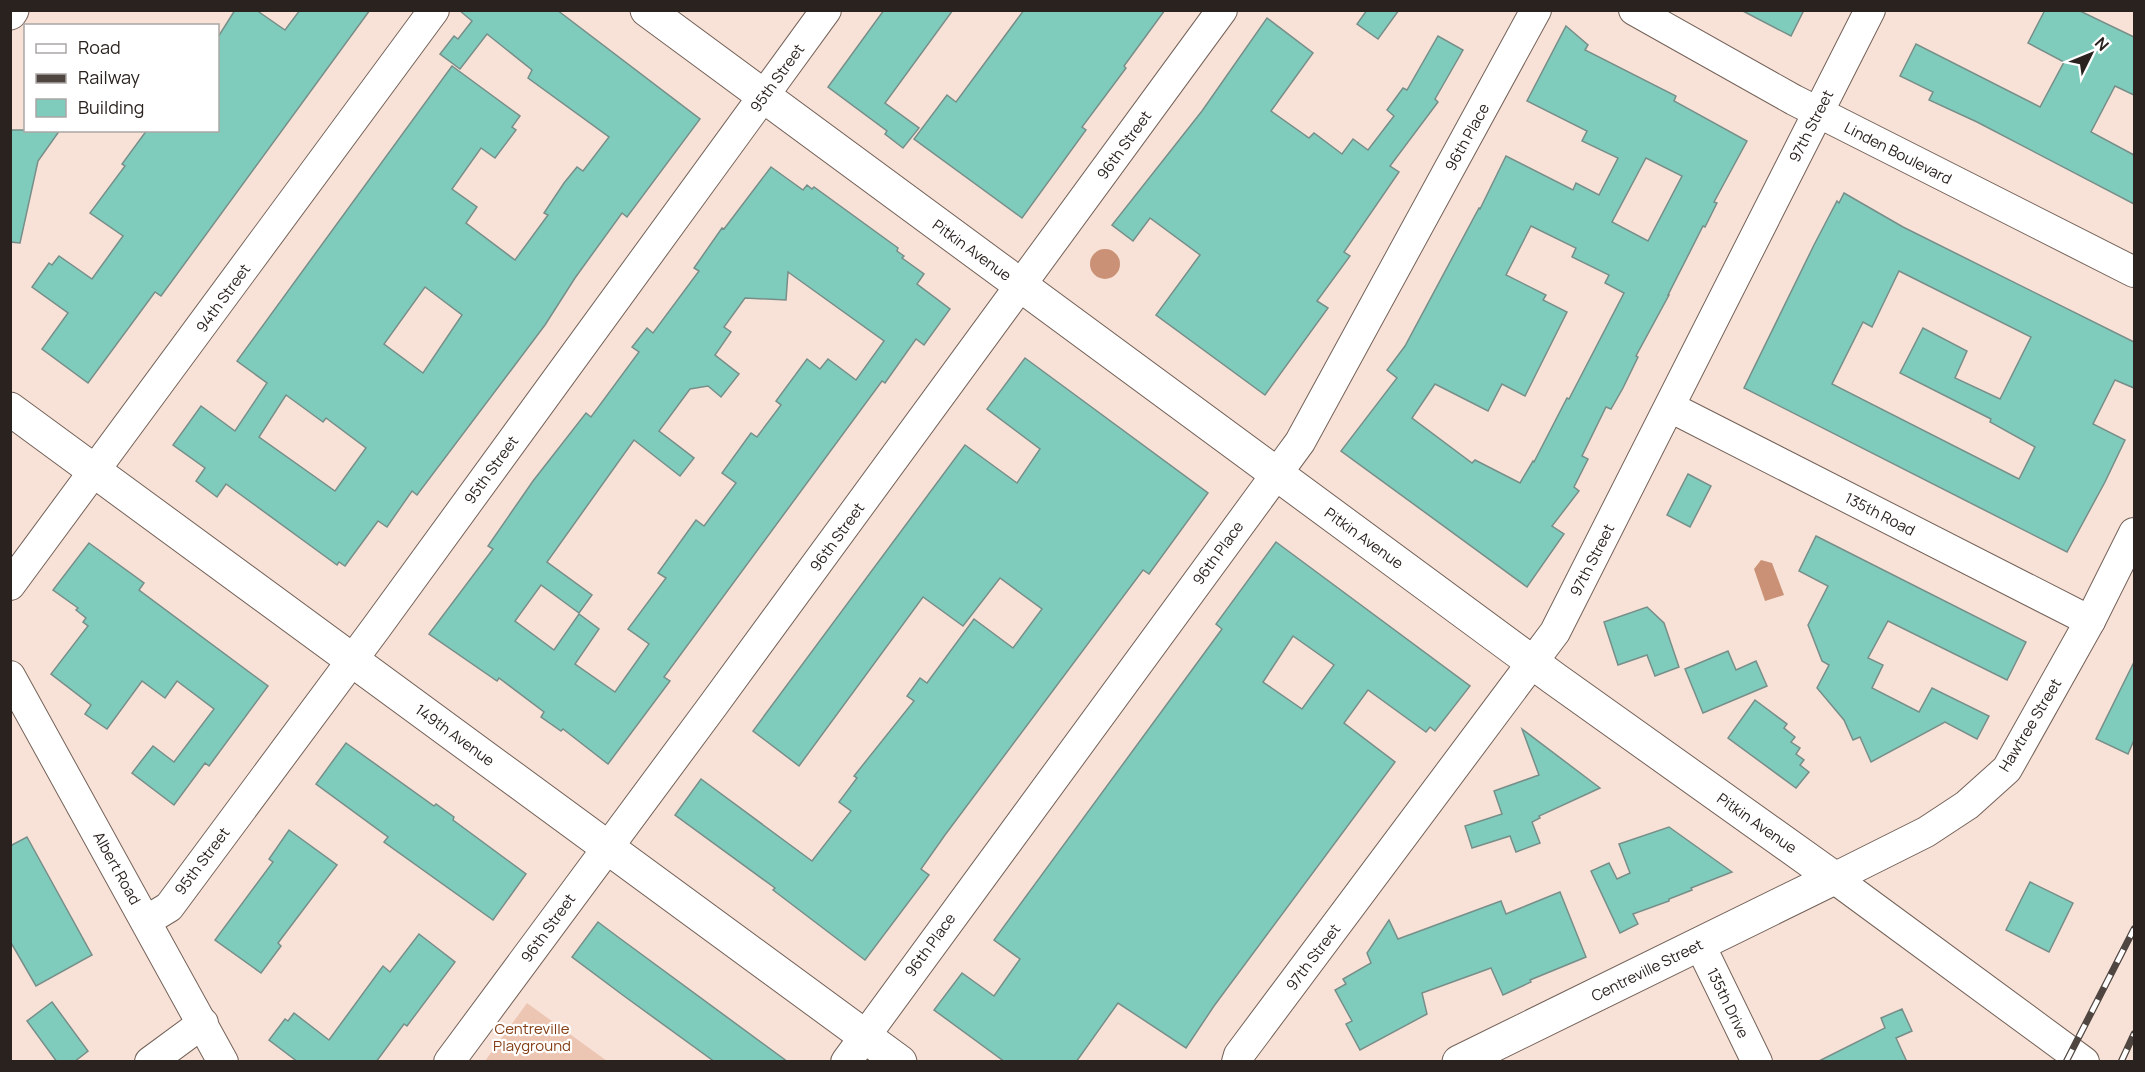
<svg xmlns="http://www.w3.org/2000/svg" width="2145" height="1072" font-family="Manrope,sans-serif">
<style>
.green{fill:#ecc6b3}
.water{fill:#ca9176}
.building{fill:#7fccbc;stroke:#778e89;stroke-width:1.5;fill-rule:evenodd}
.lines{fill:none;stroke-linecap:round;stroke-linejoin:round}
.minor-casing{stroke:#746259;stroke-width:32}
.tertiary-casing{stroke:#746259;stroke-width:35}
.primary-casing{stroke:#746259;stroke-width:35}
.minor{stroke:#fff;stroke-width:30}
.tertiary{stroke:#fff;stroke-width:33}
.primary{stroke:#fff;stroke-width:33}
.rail-casing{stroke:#504641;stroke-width:7}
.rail{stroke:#fff;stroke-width:4.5;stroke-dasharray:14;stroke-linecap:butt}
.labels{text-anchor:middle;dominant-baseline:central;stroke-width:4.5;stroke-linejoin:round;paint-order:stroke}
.street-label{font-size:15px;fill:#2a221f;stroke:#fff}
.park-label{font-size:15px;fill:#853e15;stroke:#fff}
</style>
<rect width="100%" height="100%" fill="#f8e2d7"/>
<path class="green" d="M 527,1003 L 607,1061 L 485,1061 Z"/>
<g class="water">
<circle cx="1105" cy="264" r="15"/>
<path d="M 1761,560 L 1772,563 L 1784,595 L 1765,601 L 1754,569 Z"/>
</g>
<g class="building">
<path d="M 235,10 L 256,10 L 285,30 L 300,10 L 370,10 L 161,296 L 155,292 L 88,383 L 42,349 L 68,313 L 32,287 L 49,263 L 52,265 L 59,256 L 92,279 L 123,236 L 90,213 L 125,166 L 122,164 L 147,130 L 218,130 L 218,37 Z"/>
<path d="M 459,10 L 557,10 L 700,119 L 627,217 L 622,213 L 575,278 L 545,325 L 417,495 L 412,491 L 387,527 L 378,521 L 345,566 L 339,562 L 337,565 L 226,484 L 217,497 L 196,481 L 205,468 L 173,445 L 201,406 L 235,431 L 267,383 L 237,361 L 452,66 L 520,116 L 512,127 L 516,130 L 495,158 L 481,148 L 452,189 L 477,207 L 466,223 L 515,260 L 548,215 L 544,213 L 564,183 L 577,167 L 583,171 L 609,137 L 528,78 L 532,70 L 487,34 L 460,69 L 440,54 L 454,36 L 458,39 L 472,21 ZM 425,287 L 462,315 L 423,373 L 384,344 ZM 286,395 L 323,422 L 326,418 L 366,448 L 335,491 L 259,437 Z"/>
<path d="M 884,10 L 953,10 L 885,103 L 919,128 L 903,148 L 885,134 L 887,131 L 828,87 Z"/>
<path d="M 1024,10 L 1165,10 L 1124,66 L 1126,68 L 1082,127 L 1086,130 L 1022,218 L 914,139 L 947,95 L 956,102 Z"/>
<path d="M 1367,10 L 1399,10 L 1378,39 L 1357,24 Z"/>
<path d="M 1741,10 L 1804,10 L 1791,36 Z"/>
<path d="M 2045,10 L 2078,10 L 2134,37 L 2134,95 L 2115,86 L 2091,132 L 2134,155 L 2134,204 L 1977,122 L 1929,100 L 1933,92 L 1900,76 L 1916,44 L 2040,107 L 2064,62 L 2028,43 Z"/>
<path d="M 1267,18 L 1313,53 L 1271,111 L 1309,138 L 1314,133 L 1342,154 L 1353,139 L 1368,150 L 1394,116 L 1387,110 L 1403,88 L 1407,90 L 1438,36 L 1463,50 L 1435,99 L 1438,102 L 1390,166 L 1399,172 L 1344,252 L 1350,256 L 1317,301 L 1328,308 L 1265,395 L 1156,315 L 1200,255 L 1150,218 L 1133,241 L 1112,225 L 1202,111 Z"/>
<path d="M 1566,26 L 1588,45 L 1585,50 L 1676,96 L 1674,101 L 1747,141 L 1714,202 L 1717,203 L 1705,227 L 1703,226 L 1668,295 L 1669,295 L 1636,356 L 1638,357 L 1623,388 L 1611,409 L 1606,407 L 1582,456 L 1588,459 L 1574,487 L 1579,491 L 1552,526 L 1564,534 L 1527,587 L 1341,451 L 1397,378 L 1387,370 L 1405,346 L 1479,208 L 1480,209 L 1506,156 L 1573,190 L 1576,183 L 1599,195 L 1618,158 L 1582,141 L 1587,131 L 1527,101 ZM 1646,158 L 1682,176 L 1648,241 L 1612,222 ZM 1531,226 L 1576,248 L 1572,257 L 1609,275 L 1605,283 L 1624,293 L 1569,399 L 1567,398 L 1534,462 L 1533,461 L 1520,483 L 1475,460 L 1472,463 L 1412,418 L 1435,384 L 1488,411 L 1502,384 L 1525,396 L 1567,312 L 1543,300 L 1546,295 L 1506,275 Z"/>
<path d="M 10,130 L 60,130 L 38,161 L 20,243 L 10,242 Z"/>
<path d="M 771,167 L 803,190 L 807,185 L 812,189 L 814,187 L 898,248 L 897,251 L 904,256 L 902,258 L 924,274 L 917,284 L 950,309 L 924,345 L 916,339 L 885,383 L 882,381 L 664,677 L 670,681 L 608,764 L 563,729 L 561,731 L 541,717 L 544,712 L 499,678 L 497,681 L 429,634 L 493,549 L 488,546 L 533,481 L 586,413 L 591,417 L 639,352 L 632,347 L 647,328 L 653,333 L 699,271 L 694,268 L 722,228 L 724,229 ZM 788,272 L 884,341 L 856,380 L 828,359 L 820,369 L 807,359 L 776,401 L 781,405 L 757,437 L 751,433 L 722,473 L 736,483 L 704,526 L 696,520 L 658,573 L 666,578 L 628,629 L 649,644 L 615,692 L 575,664 L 599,629 L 579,614 L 554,650 L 515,621 L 541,585 L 579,613 L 592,595 L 547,562 L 634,440 L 680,476 L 694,458 L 659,431 L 690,389 L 708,386 L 721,397 L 739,374 L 715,355 L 731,332 L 724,327 L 745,298 L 786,300 Z"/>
<path d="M 1844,193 L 1903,227 L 2134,342 L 2134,388 L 2115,380 L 2093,424 L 2125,440 L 2105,482 L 2067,552 L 1744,388 L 1814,245 L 1837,201 L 1839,203 ZM 1899,271 L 2031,337 L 2000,399 L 1955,378 L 1967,351 L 1923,328 L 1900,373 L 1991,419 L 1990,422 L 2035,447 L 2019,479 L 1832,384 L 1863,322 L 1872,327 Z"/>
<path d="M 1025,358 L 1208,493 L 1149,574 L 1143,570 L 945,835 L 921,869 L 929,875 L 865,960 L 773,890 L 775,888 L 675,815 L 701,779 L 812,861 L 851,811 L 839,802 L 857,778 L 854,776 L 914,701 L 907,696 L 920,678 L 927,683 L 974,619 L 1013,648 L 1042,609 L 1000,578 L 963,626 L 923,597 L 799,766 L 753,731 L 965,445 L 1017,483 L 1040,449 L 987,409 Z"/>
<path d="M 1688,474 L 1711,486 L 1690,527 L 1667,515 Z"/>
<path d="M 1816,536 L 2026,642 L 2007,680 L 1888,621 L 1868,658 L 1883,665 L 1872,688 L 1919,712 L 1932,688 L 1989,716 L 1977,739 L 1945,722 L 1871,762 L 1860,737 L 1853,740 L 1844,720 L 1817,688 L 1829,665 L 1822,661 L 1808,625 L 1828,586 L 1799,571 Z"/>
<path d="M 1276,542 L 1470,686 L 1435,731 L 1430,727 L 1426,732 L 1368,690 L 1344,723 L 1395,762 L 1214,1006 L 1186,1048 L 1118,1003 L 1076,1062 L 1005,1062 L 934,1010 L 962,973 L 994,996 L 1020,959 L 994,940 L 1222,629 L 1216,624 ZM 1293,636 L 1334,665 L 1302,709 L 1263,682 Z"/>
<path d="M 89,543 L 144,583 L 139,590 L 268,686 L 209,766 L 205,763 L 174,805 L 132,773 L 153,746 L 174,762 L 214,709 L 177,681 L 165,698 L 142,681 L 107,729 L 85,714 L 91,705 L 51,674 L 88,626 L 83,622 L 86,618 L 76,610 L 78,608 L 53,590 Z"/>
<path d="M 1647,607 L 1664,623 L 1679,667 L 1655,676 L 1647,655 L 1618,665 L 1604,622 Z"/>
<path d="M 1728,651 L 1736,670 L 1756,661 L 1767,686 L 1703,713 L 1685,669 Z"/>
<path d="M 2134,662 L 2134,740 L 2128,754 L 2096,739 Z"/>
<path d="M 1755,700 L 1787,724 L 1784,728 L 1795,737 L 1791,742 L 1800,748 L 1796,754 L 1804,760 L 1800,765 L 1809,772 L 1796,788 L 1728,738 Z"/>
<path d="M 1522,729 L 1600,788 L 1539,816 L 1540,818 L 1532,822 L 1540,843 L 1516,852 L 1510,836 L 1472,848 L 1465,826 L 1502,814 L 1494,791 L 1539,775 Z"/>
<path d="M 346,743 L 434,806 L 436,804 L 454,817 L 453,820 L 526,874 L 493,920 L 384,842 L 388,837 L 316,784 Z"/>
<path d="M 1669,827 L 1732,872 L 1691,888 L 1692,890 L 1669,899 L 1669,901 L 1633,914 L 1638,924 L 1620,933 L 1591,871 L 1609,863 L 1617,879 L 1630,873 L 1619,844 Z"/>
<path d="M 289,830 L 337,865 L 278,943 L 281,946 L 261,973 L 215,940 L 273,862 L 269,859 Z"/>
<path d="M 27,837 L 92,955 L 36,986 L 10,941 L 10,846 Z"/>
<path d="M 2030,882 L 2073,903 L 2049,952 L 2006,930 Z"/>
<path d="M 1560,892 L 1586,957 L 1530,980 L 1531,982 L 1503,995 L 1491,968 L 1422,993 L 1427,1014 L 1360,1050 L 1346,1024 L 1352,1021 L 1335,990 L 1346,984 L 1343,979 L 1371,963 L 1367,953 L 1389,920 L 1398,939 L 1501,901 L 1506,914 Z"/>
<path d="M 598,922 L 618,937 L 788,1062 L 715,1062 L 624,996 L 572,957 Z"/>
<path d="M 419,934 L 455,962 L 407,1026 L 404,1024 L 376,1062 L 298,1062 L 269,1040 L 285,1019 L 288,1021 L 294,1013 L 329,1040 L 383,966 L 390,972 Z"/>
<path d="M 52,1002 L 88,1051 L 74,1062 L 57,1062 L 27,1021 Z"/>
<path d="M 1902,1009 L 1912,1031 L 1896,1038 L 1907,1062 L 1817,1062 L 1885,1028 L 1881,1018 Z"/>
</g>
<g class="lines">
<g class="minor-casing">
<g id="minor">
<path d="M 1634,10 L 1794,100 L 2134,272"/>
<path d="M 1670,407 L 2090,621"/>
<path d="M 10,585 L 434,10"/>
<path d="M 10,676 L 223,1062"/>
<path d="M 146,921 L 169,907 L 376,628 L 826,10"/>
<path d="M 1700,945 L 1757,1062"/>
<path d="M 150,1062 L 203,1023"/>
<path d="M 449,1062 L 714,704 L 1222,10"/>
<path d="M 846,1062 L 1300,442 L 1536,10"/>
<path d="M 1237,1062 L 1239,1055 L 1555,632 L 1870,10"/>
<path d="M 2084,1062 L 1834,878 L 1926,832 L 1967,805 L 2007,769 L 2090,621 L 2134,533"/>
</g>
</g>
<g class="tertiary-casing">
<g id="tertiary">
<path d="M 647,10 L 1555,679 L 1834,878 L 1459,1062"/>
<path d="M 10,409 L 900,1062"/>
</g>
</g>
<g class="primary-casing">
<path id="primary" d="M 10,13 L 12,10"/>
</g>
<use href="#minor" class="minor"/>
<use href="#tertiary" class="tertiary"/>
<use href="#primary" class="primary"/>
<g class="rail-casing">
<g id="rail">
<path d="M 2066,1062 L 2134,929"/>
<path d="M 2121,1062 L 2134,1034"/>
</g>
</g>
<use href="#rail" class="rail"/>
</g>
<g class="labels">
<g class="street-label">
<text transform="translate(777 78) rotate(-54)">95th Street</text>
<text transform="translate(1811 126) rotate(-63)">97th Street</text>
<text transform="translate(1467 137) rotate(-61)">96th Place</text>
<text transform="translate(1124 145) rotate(-54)">96th Street</text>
<text transform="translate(1898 153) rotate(27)">Linden Boulevard</text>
<text transform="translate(972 250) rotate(36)">Pitkin Avenue</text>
<text transform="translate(223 298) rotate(-54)">94th Street</text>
<text transform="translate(491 470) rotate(-54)">95th Street</text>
<text transform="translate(1880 514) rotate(27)">135th Road</text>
<text transform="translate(837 537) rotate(-54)">96th Street</text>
<text transform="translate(1364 538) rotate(36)">Pitkin Avenue</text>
<text transform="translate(1218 553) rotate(-54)">96th Place</text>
<text transform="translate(1592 560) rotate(-63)">97th Street</text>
<text transform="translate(2030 725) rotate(-59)">Hawtree Street</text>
<text transform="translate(455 735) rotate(36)">149th Avenue</text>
<text transform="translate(1757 823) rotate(35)">Pitkin Avenue</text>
<text transform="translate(202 861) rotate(-53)">95th Street</text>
<text transform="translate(117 868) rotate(61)">Albert Road</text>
<text transform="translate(548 928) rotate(-54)">96th Street</text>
<text transform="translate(930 945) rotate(-54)">96th Place</text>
<text transform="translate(1313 957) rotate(-53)">97th Street</text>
<text transform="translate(1647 970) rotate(-26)">Centreville Street</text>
<text transform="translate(1728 1003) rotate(64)">135th Drive</text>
</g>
<g class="park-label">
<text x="532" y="1028">Centreville<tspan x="532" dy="17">Playground</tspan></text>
</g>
</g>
<rect width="2145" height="1072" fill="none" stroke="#2a221f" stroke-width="24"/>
<rect x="24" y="24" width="195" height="108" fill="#ffffff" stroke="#aaa7a5" stroke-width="1.5"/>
<rect x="36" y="44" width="30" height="9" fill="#ffffff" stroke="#aaa7a5" stroke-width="1.5"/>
<text x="78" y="54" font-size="18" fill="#2a221f">Road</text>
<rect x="36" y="74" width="30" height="9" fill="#504641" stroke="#aaa7a5" stroke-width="1.5"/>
<text x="78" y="84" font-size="18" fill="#2a221f">Railway</text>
<rect x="36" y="99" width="30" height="18" fill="#7fccbc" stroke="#aaa7a5" stroke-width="1.5"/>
<text x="78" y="114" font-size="18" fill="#2a221f">Building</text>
<g transform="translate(2091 54) rotate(47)" stroke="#ffffff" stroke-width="4.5" paint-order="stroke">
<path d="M0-4.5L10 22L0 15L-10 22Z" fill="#2a221f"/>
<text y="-9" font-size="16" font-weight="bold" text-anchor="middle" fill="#2a221f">N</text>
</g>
</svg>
